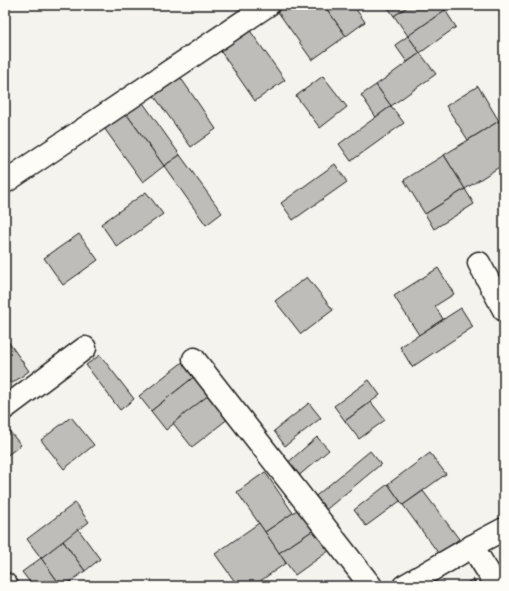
<svg xmlns="http://www.w3.org/2000/svg" width="509" height="591" font-family="Mynerve,sans-serif">
<style>
.building{fill:#bebdba;stroke:#1c1c1c}
.lines{fill:none;stroke-linecap:round;stroke-linejoin:round}
.street-casing{stroke:#1c1c1c;stroke-width:25}
.street{stroke:#fdfcf7;stroke-width:22}
</style>
<rect width="100%" height="100%" fill="#f4f3ee"/>
<filter id="ink" filterUnits="userSpaceOnUse"><feTurbulence type="fractalNoise" baseFrequency=".025" numOctaves="2"/><feDisplacementMap in="SourceGraphic" scale="8" xChannelSelector="R" yChannelSelector="G"/><feConvolveMatrix kernelMatrix="1 2 1 2 8 2 1 2 1" color-interpolation-filters="sRGB"/></filter>
<g filter="url(#ink)">
<g class="building">
<path d="M 273,5 L 324,5 L 346,36 L 312,60 Z"/>
<path d="M 324,5 L 353,5 L 365,22 L 346,36 Z"/>
<path d="M 386,5 L 410,5 L 394,16 Z"/>
<path d="M 410,5 L 441,5 L 445,10 L 408,36 L 394,16 Z"/>
<path d="M 445,10 L 456,27 L 420,53 L 408,36 Z"/>
<path d="M 246,25 L 285,80 L 255,101 L 217,46 Z"/>
<path d="M 408,36 L 420,53 L 407,62 L 395,45 Z"/>
<path d="M 420,53 L 436,74 L 391,106 L 376,85 Z"/>
<path d="M 178,74 L 216,129 L 191,147 L 152,93 Z"/>
<path d="M 323,76 L 347,107 L 320,128 L 296,96 Z"/>
<path d="M 376,85 L 391,106 L 376,117 L 361,95 Z"/>
<path d="M 478,86 L 499,121 L 468,140 L 446,106 Z"/>
<path d="M 141,100 L 180,155 L 164,166 L 125,112 Z"/>
<path d="M 391,106 L 404,123 L 351,161 L 339,144 Z"/>
<path d="M 125,112 L 164,166 L 143,182 L 104,128 Z"/>
<path d="M 499,121 L 504,128 L 504,164 L 465,189 L 444,155 Z"/>
<path d="M 180,155 L 222,213 L 206,225 L 164,166 Z"/>
<path d="M 444,155 L 465,189 L 425,214 L 404,180 Z"/>
<path d="M 335,164 L 347,182 L 293,220 L 281,203 Z"/>
<path d="M 465,189 L 474,204 L 434,229 L 425,214 Z"/>
<path d="M 146,192 L 163,214 L 117,247 L 101,224 Z"/>
<path d="M 79,234 L 98,260 L 63,285 L 44,258 Z"/>
<path d="M 438,268 L 454,294 L 435,306 L 443,319 L 419,335 L 394,296 Z"/>
<path d="M 307,277 L 333,310 L 301,334 L 275,301 Z"/>
<path d="M 461,308 L 473,327 L 412,367 L 400,347 Z"/>
<path d="M 5,337 L 29,371 L 11,384 L 5,377 Z"/>
<path d="M 100,355 L 134,399 L 120,410 L 86,365 Z"/>
<path d="M 184,361 L 195,376 L 151,411 L 139,396 Z"/>
<path d="M 195,376 L 210,394 L 166,430 L 151,411 Z"/>
<path d="M 369,380 L 380,395 L 345,421 L 334,406 Z"/>
<path d="M 210,394 L 229,418 L 192,447 L 173,423 Z"/>
<path d="M 371,402 L 385,420 L 359,439 L 345,421 Z"/>
<path d="M 309,403 L 321,418 L 285,446 L 274,431 Z"/>
<path d="M 71,417 L 94,445 L 64,469 L 41,440 Z"/>
<path d="M 5,426 L 21,445 L 5,457 Z"/>
<path d="M 317,437 L 329,450 L 296,478 L 285,465 Z"/>
<path d="M 370,451 L 381,464 L 322,513 L 311,500 Z"/>
<path d="M 430,453 L 446,474 L 403,505 L 388,484 Z"/>
<path d="M 265,472 L 293,513 L 265,532 L 237,492 Z"/>
<path d="M 388,484 L 400,501 L 366,526 L 354,510 Z"/>
<path d="M 423,491 L 459,539 L 439,554 L 403,505 Z"/>
<path d="M 75,503 L 89,522 L 41,558 L 27,539 Z"/>
<path d="M 300,508 L 315,529 L 279,553 L 265,532 Z"/>
<path d="M 259,523 L 286,563 L 253,586 L 238,586 L 215,554 Z"/>
<path d="M 78,529 L 100,559 L 85,571 L 63,541 Z"/>
<path d="M 315,529 L 330,550 L 295,575 L 279,553 Z"/>
<path d="M 63,541 L 85,571 L 64,586 L 61,586 L 41,558 Z"/>
<path d="M 41,558 L 61,586 L 33,586 L 22,572 Z"/>
<path d="M 473,579 L 477,586 L 462,586 Z"/>
</g>
<g class="lines">
<g class="street-casing">
<g id="street">
<path d="M 5,182 L 268,5"/>
<path d="M 479,263 L 504,310"/>
<path d="M 194,359 L 371,586"/>
<path d="M 5,408 L 85,348"/>
<path d="M 472,546 L 497,586"/>
<path d="M 5,584 L 7,586"/>
<path d="M 404,586 L 485,539 L 504,529"/>
</g>
</g>
<use href="#street" class="street"/>
</g>
</g>
<rect width="509" height="591" fill="none" stroke="#fdfcf7" stroke-width="20"/>
<rect x="10" y="10" width="489" height="571" fill="none" stroke="#1c1c1c" stroke-width="1.5" filter="url(#ink)"/>
</svg>
